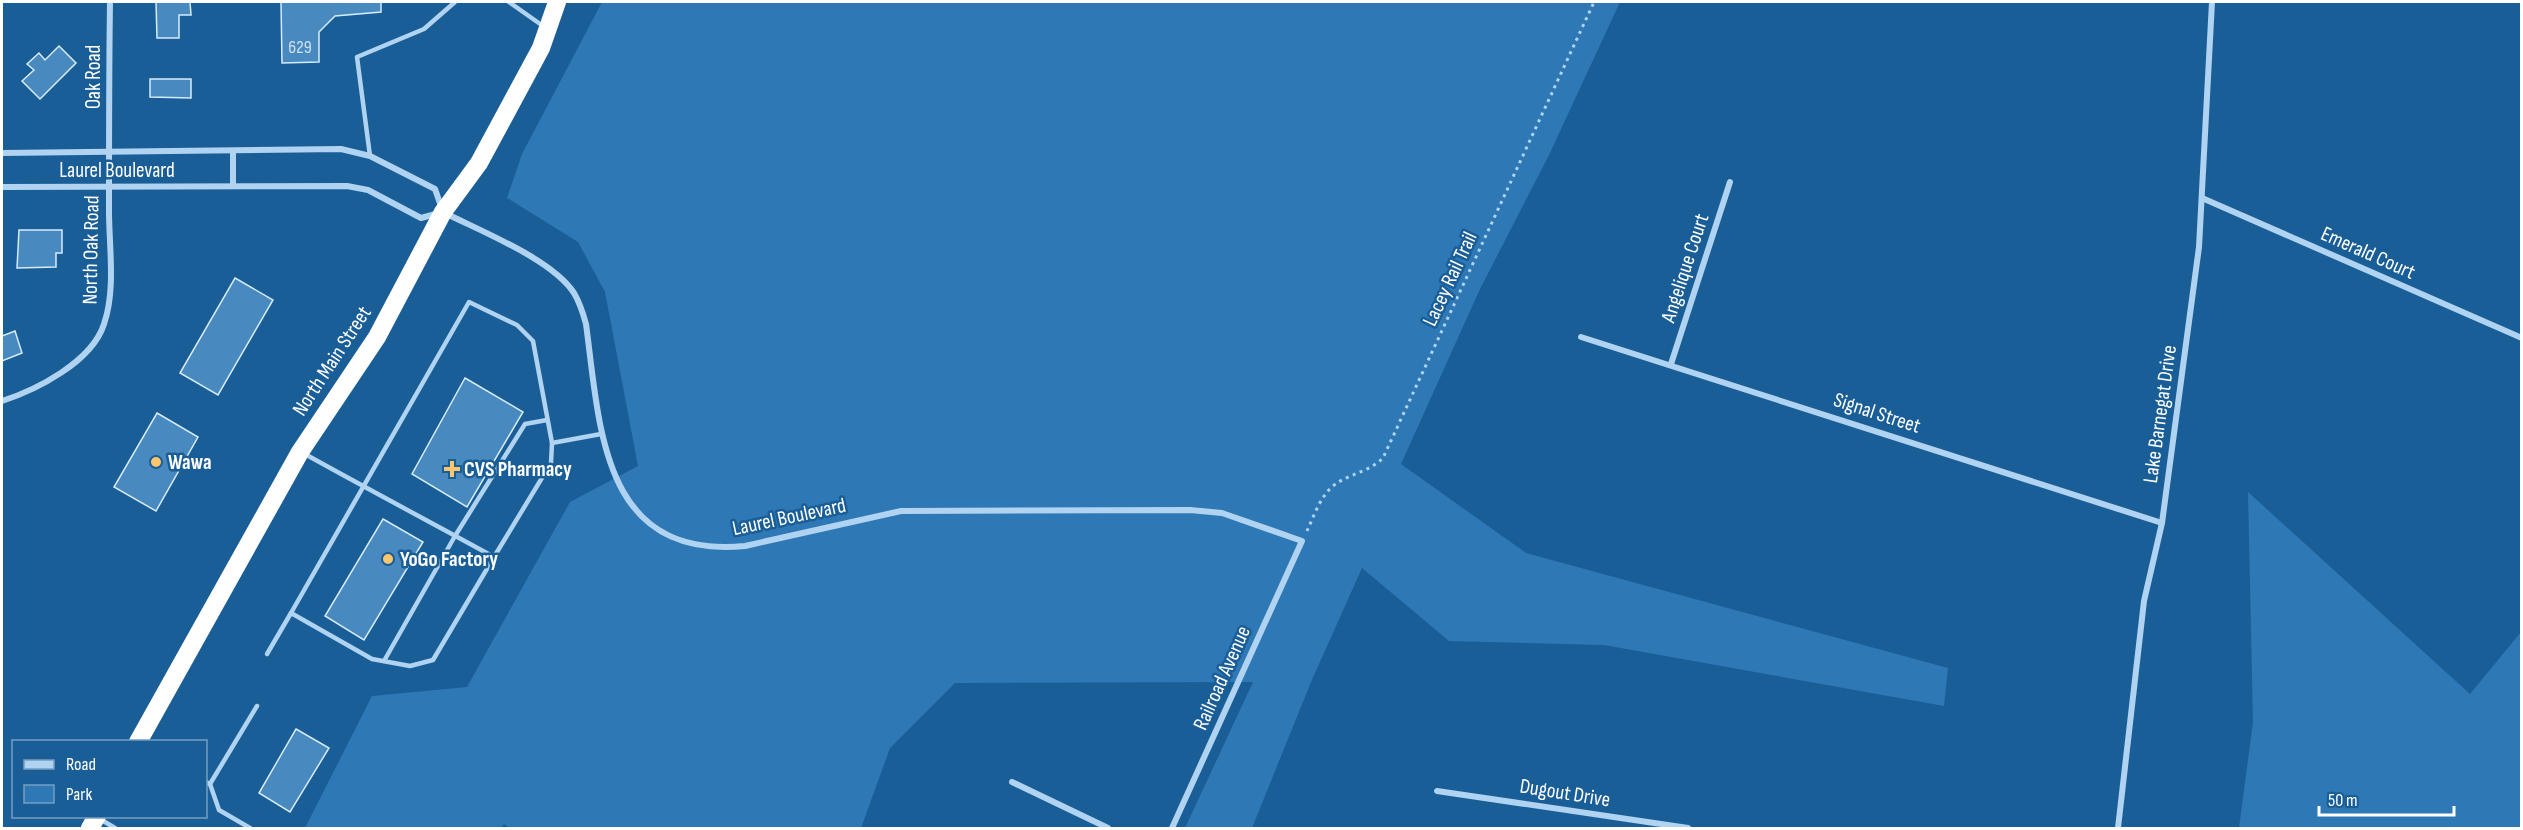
<svg xmlns="http://www.w3.org/2000/svg" width="2523" height="830" font-family="'Sofia Sans Condensed',sans-serif">
<style>
.green{fill:#2e78b5}
.building{fill:#4889c0;stroke:#d6ebfb;stroke-width:1.5}
.lines{fill:none;stroke-linecap:round;stroke-linejoin:round}
.path{stroke:#afd3f0;stroke-width:3;stroke-dasharray:3 4.5;stroke-linecap:butt}
.lane{stroke:#afd3f0;stroke-width:4.5}
.street{stroke:#afd3f0;stroke-width:6}
.highway{stroke:#fff;stroke-width:18}
.poi-dot{fill:#ffc66e;stroke:#1a5e98;stroke-width:2}
.labels{text-anchor:middle;dominant-baseline:central;stroke-width:5;stroke-linejoin:round;paint-order:stroke}
.number-label{font-size:18px;fill:#d1e2ef}
.street-label{font-size:21px;fill:#fff;stroke:#1a5e98}
.poi-label{font-size:21px;font-weight:bold;fill:#fff;stroke:#1a5e98;text-anchor:start}
</style>
<rect width="100%" height="100%" fill="#1a5e98"/>
<g class="green">
<path d="M 602,2 L 1620,2 L 1549,155 L 1480,289 L 1401,464 L 1526,553 L 1948,668 L 1944,706 L 1604,645 L 1449,641 L 1362,568 L 1311,682 L 1252,828 L 1185,828 L 1253,682 L 955,683 L 890,748 L 861,828 L 510,828 L 504,824 L 501,828 L 305,828 L 372,696 L 467,687 L 570,502 L 638,466 L 605,292 L 578,242 L 507,198 L 522,154 Z"/>
<path d="M 2248,492 L 2470,694 L 2521,632 L 2521,828 L 2239,828 L 2253,722 Z"/>
</g>
<g class="building">
<path d="M 156,2 L 190,2 L 191,15 L 179,15 L 179,38 L 157,38 Z"/>
<path d="M 281,2 L 381,2 L 381,12 L 335,16 L 319,32 L 319,62 L 282,63 Z"/>
<path d="M 59,46 L 76,63 L 40,99 L 22,81 L 34,70 L 27,64 L 39,53 L 45,60 Z"/>
<path d="M 150,79 L 191,79 L 191,98 L 150,97 Z"/>
<path d="M 19,230 L 62,230 L 62,253 L 56,253 L 56,267 L 17,268 Z"/>
<path d="M 235,278 L 273,300 L 218,395 L 180,373 Z"/>
<path d="M 15,331 L 22,353 L 2,361 L 2,336 Z"/>
<path d="M 465,378 L 523,412 L 467,507 L 412,474 Z"/>
<path d="M 157,413 L 198,437 L 156,511 L 114,487 Z"/>
<path d="M 383,519 L 423,542 L 364,640 L 325,616 Z"/>
<path d="M 296,729 L 329,748 L 290,812 L 259,793 Z"/>
</g>
<g class="lines">
<path class="path" d="M 1307,531 C 1314,516 1320,497 1333,486 C 1349,473 1368,473 1383,458 L 1594,2"/>
<g class="lane">
<path d="M 509,2 L 543,26"/>
<path d="M 370,156 L 357,57 L 424,29 L 455,2"/>
<path d="M 552,443 L 601,434"/>
<path d="M 303,453 C 366,488 430,522 494,557 L 551,463 L 552,443 L 533,341 L 517,325 L 469,302 L 291,613 L 372,659 L 410,666 L 433,660 L 494,557"/>
<path d="M 267,654 L 291,613"/>
<path d="M 384,661 L 455,536 L 525,424 L 547,420"/>
<path d="M 206,782 L 210,784 L 219,810 L 250,828"/>
<path d="M 210,784 L 257,706"/>
<path d="M 100,819 L 115,828"/>
</g>
<g class="street">
<path d="M 233,152 L 233,186"/>
<path d="M 2,153 L 341,149 L 370,156 L 435,189 L 442,209"/>
<path d="M 2,187 L 347,186 L 368,190 L 421,218 L 443,212 C 480,231 552,259 574,293 C 580,303 583,313 586,324 C 600,427 601,560 745,546 L 901,511 L 1190,510 L 1222,513 L 1302,541 L 1172,828"/>
<path d="M 2202,198 L 2522,338"/>
<path d="M 1581,337 L 2162,523"/>
<path d="M 1671,364 L 1730,182"/>
<path d="M 2,401 C 36,390 92,362 104,324 C 116,290 109,246 109,211 C 109,141 109,71 110,2"/>
<path d="M 1012,782 L 1108,828"/>
<path d="M 1437,791 L 1688,828"/>
<path d="M 2118,828 L 2144,601 L 2162,523 L 2199,247 L 2212,2"/>
</g>
<g class="highway">
<path d="M 138,742 L 300,452 L 377,337 L 443,212 L 479,163 L 541,48 L 557,2"/>
<path d="M 90,828 L 97,816"/>
</g>
</g>
<g class="poi-dot">
<circle cx="156" cy="462" r="6"/>
<path d="M449 460h6v6h6v6h-6v6h-6v-6h-6v-6h6z"/>
<circle cx="388" cy="559" r="6"/>
</g>
<g class="labels">
<g class="number-label">
<text x="300" y="47">629</text>
</g>
<g class="street-label">
<text transform="translate(93 77) rotate(-90)">Oak Road</text>
<text x="117" y="170">Laurel Boulevard</text>
<text transform="translate(91 250) rotate(-89)">North Oak Road</text>
<text transform="translate(2368 253) rotate(24)">Emerald Court</text>
<text transform="translate(1685 268) rotate(-72)">Angelique Court</text>
<text transform="translate(1450 279) rotate(-65)">Lacey Rail Trail</text>
<text transform="translate(332 361) rotate(-57)">North Main Street</text>
<text transform="translate(1877 413) rotate(18)">Signal Street</text>
<text transform="translate(2160 414) rotate(-82)">Lake Barnegat Drive</text>
<text transform="translate(789 517) rotate(-12)">Laurel Boulevard</text>
<text transform="translate(1222 678) rotate(-66)">Railroad Avenue</text>
<text transform="translate(1565 793) rotate(9)">Dugout Drive</text>
</g>
<g class="poi-label">
<text x="168" y="462">Wawa</text>
<text x="464" y="469">CVS Pharmacy</text>
<text x="400" y="559">YoGo Factory</text>
</g>
</g>
<rect width="2523" height="830" fill="none" stroke="#ffffff" stroke-width="6"/>
<rect x="12" y="740" width="195" height="78" fill="#1a5e98" stroke="#769ec1" stroke-width="1.5"/>
<rect x="24" y="760" width="30" height="9" fill="#afd3f0" stroke="#769ec1" stroke-width="1.5"/>
<text x="66" y="770" font-size="18" fill="#ffffff">Road</text>
<rect x="24" y="785" width="30" height="18" fill="#2e78b5" stroke="#769ec1" stroke-width="1.5"/>
<text x="66" y="800" font-size="18" fill="#ffffff">Park</text>
<path d="M2319 806v9h135v-9" fill="none" stroke="#ffffff" stroke-width="3"/>
<text x="2328" y="806" font-size="18" fill="#ffffff" stroke="#1a5e98" stroke-width="4.5" paint-order="stroke">50 m</text>
</svg>
